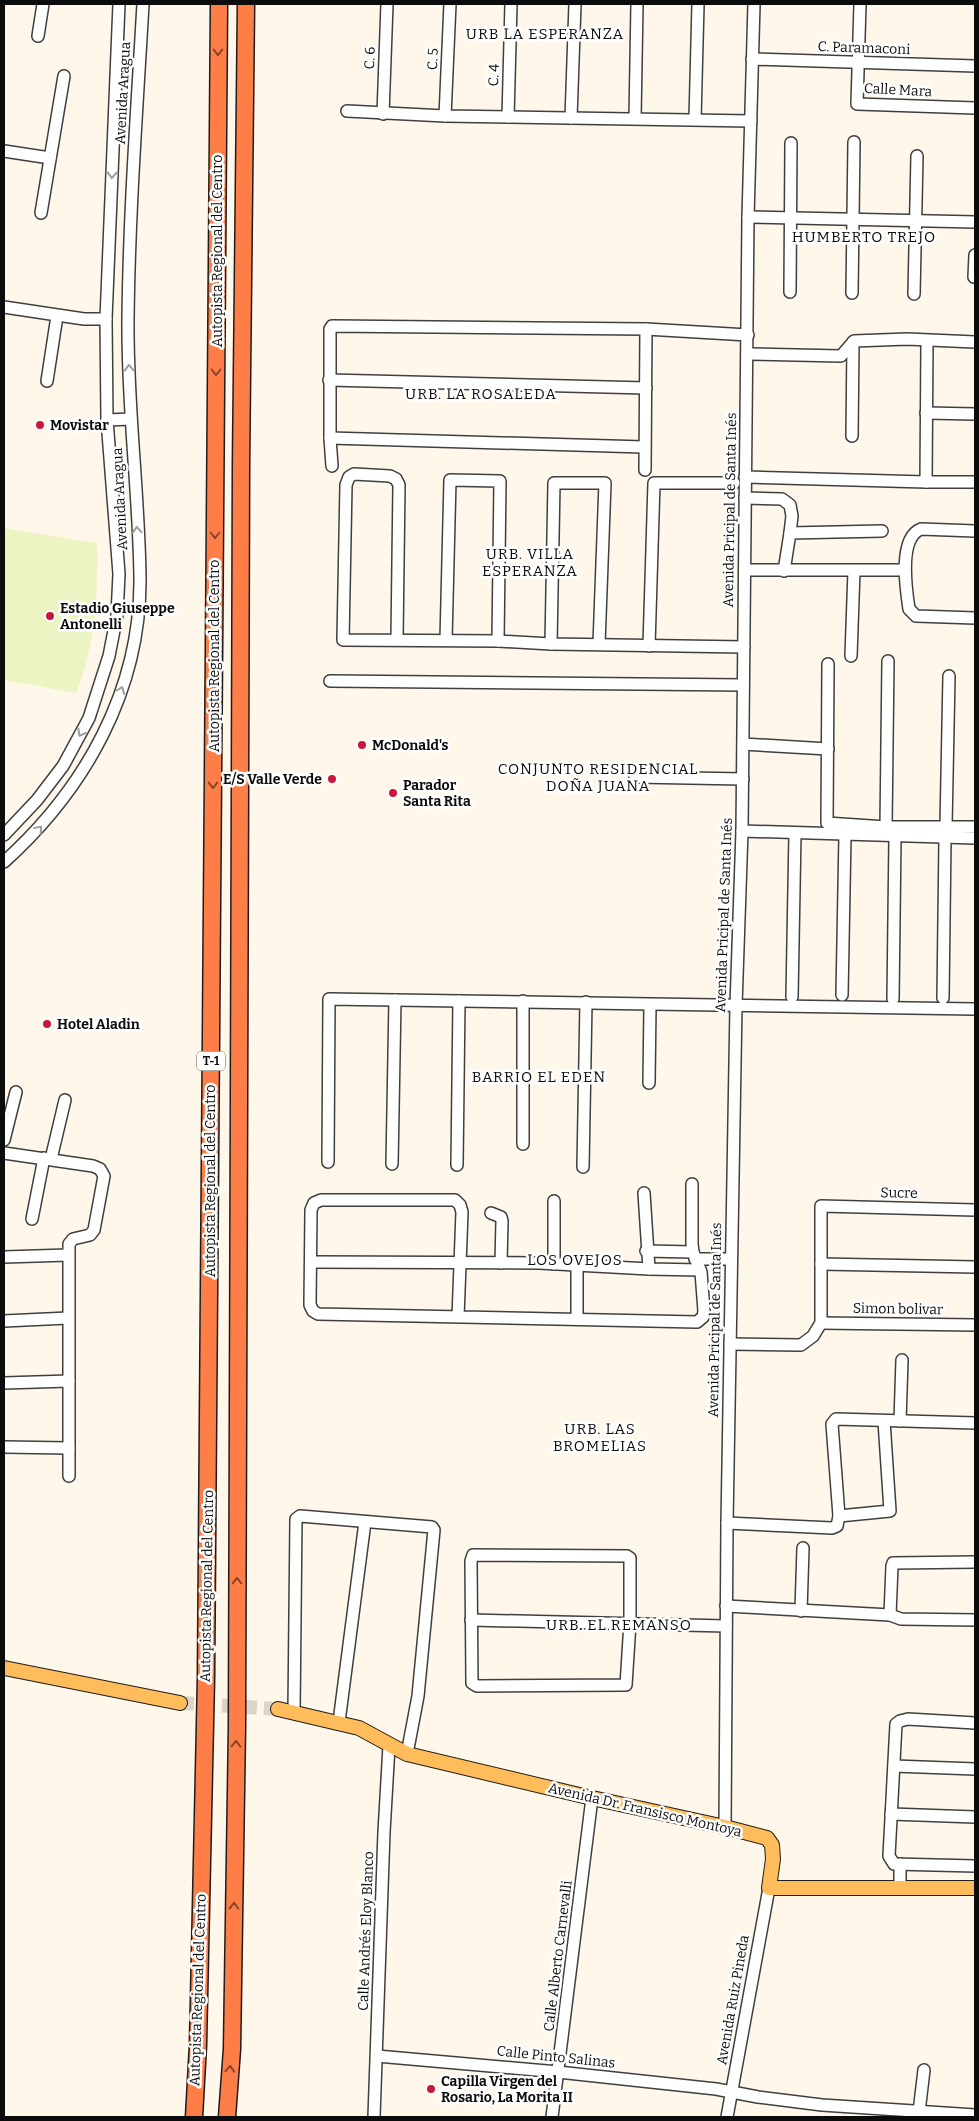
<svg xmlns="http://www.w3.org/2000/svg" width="979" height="2121" font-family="Bitter,serif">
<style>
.pitch{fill:#ebf4c2}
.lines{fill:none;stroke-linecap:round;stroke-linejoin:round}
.major-tunnel{stroke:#dbd4c9;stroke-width:14;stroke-dasharray:14 7;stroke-linecap:butt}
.minor-casing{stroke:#3f3f3f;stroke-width:14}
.major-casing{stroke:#1d1d1d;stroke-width:16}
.highway-casing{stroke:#1d1d1d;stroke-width:19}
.minor{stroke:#fff;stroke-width:11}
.major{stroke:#ffbc5a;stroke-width:14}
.highway{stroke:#ff7e48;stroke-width:16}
.oneway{stroke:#86452a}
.oneway2{stroke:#9e9e9e}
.poi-dot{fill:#c9163c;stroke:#fff;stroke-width:2}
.labels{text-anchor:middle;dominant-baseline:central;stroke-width:5;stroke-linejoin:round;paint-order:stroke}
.shield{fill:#fff;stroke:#555;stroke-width:1}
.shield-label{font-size:12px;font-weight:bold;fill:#0c0c0c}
.street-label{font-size:14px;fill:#0c0c0c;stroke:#fff}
.poi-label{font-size:14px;font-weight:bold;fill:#0c0c0c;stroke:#fff;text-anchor:start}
.neighbourhood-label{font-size:15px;letter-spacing:1px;fill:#0c0c0c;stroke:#fff}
</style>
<rect width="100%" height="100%" fill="#fff7ea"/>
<path class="pitch" d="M 4,528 L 97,543 C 98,594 96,644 76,693 L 4,680 Z"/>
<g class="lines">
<path class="major-tunnel" d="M 180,1703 L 278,1709"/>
<g class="minor-casing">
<g id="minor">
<path d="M 860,4 L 857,104 L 975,108"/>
<path d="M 38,36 L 43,4"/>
<path d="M 752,59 L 975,66"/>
<path d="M 347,111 L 445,116 L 751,121"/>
<path d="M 383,114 L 387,4"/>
<path d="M 445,116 L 450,4"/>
<path d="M 508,117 L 511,4"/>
<path d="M 571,118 L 575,4"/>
<path d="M 635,118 L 637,4"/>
<path d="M 695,119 L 698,4"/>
<path d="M 4,151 L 50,158"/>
<path d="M 41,213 L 64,76"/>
<path d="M 748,217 L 975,222"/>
<path d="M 974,277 L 975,255"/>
<path d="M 790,292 L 791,143"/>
<path d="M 852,293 L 854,142"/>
<path d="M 914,294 L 917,156"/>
<path d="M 4,307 L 84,319 L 106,319"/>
<path d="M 927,341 L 926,482 L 975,482"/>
<path d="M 748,354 L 841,356 L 854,341 L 907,339 L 975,342"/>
<path d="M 329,380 L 646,388"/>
<path d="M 47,381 L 57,316"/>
<path d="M 926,413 L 975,414"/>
<path d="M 107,420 L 131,419"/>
<path d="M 852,436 L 853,342"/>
<path d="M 330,438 L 644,447"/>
<path d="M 332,466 L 330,438 L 330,329 L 332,326 L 646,329 L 748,335"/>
<path d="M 645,470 L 646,329"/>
<path d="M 745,477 L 926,482"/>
<path d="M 745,498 L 782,499 L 790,505 L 792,516 L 790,533"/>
<path d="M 975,531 L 921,529 C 898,538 906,589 909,609 L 916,616 L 975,618"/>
<path d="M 745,570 L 904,570"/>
<path d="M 784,571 L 790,533 L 882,531"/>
<path d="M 397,639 L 399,485 L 396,479 L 390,476 L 354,474 L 349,477 L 346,485 L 343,640 L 498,641 L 551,644 L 744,647"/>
<path d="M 446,640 L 450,480 L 500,481 L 498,641"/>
<path d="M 551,644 L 554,483 L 605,483 L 599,644"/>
<path d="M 649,646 L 654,483 L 734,483"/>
<path d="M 851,656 L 854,571"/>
<path d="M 828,664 L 827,823 L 886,827 L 975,827"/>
<path d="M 330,681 L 743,685"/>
<path d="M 743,744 L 828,749"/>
<path d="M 635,777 L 743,779"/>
<path d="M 946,826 L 949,676"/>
<path d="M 886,827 L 888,661"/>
<path d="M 742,831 L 975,838"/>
<path d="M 4,835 L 37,800 L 63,766 L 89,718 L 109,656 L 117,615 L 119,574 L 107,420 L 106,319 L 119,4"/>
<path d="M 4,862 C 85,789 141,690 140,578 C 139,492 127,406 128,320 C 129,215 137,109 143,4"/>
<path d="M 842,995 L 845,835"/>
<path d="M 792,997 L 795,833"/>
<path d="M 943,998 L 945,838"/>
<path d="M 893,999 L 895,837"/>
<path d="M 523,1001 L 523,1144"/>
<path d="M 649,1083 L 650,1005"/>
<path d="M 4,1140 L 16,1092"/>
<path d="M 4,1153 L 93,1166 L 100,1169 L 104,1176 L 94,1230 L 90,1235 L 73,1239 L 69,1244 L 69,1476"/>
<path d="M 51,1159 L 65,1100"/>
<path d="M 328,1162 L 329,999 L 975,1009"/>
<path d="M 392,1164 L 395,1000"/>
<path d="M 457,1165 L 459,1001"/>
<path d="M 583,1167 L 586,1002"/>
<path d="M 644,1193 L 649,1269"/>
<path d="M 491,1213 L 501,1217 L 502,1221 L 501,1263"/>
<path d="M 32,1219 L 44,1158"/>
<path d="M 646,1251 L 693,1252"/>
<path d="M 4,1257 L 68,1255"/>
<path d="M 695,1259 L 731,1259"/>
<path d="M 311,1262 L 539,1263 L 649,1269 L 700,1270"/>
<path d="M 554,1264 L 554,1201"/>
<path d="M 821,1264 L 975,1267"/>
<path d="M 458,1317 L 462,1212 L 460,1205 L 455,1200 L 321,1200 L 314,1203 L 311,1210 L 310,1305 L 313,1311 L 318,1314 L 697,1322 L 703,1317 L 704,1311 L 701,1272 L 693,1252 L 692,1244 L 692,1184"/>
<path d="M 577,1319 L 577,1266"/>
<path d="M 4,1321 L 68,1318"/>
<path d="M 821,1323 L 975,1325"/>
<path d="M 730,1344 L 801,1345 L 813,1336 L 821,1323 L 821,1206 L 975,1210"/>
<path d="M 4,1383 L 69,1381"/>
<path d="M 900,1421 L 902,1360"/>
<path d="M 4,1447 L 69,1448"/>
<path d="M 839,1516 L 890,1511 L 884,1421"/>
<path d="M 727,1523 L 832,1528 L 837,1526 L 839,1516 L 832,1424 L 836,1419 L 975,1423"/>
<path d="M 473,1555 L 627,1556 L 630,1558 L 630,1623 L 626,1685 L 477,1686 L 472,1683 L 471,1561 Z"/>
<path d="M 726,1606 L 890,1615 L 901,1619 L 975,1620"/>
<path d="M 801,1611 L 803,1548"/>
<path d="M 890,1615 L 892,1566 L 893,1563 L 975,1562"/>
<path d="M 471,1620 L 726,1626"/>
<path d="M 294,1712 L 296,1519 L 300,1516 L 432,1527 L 434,1530 L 418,1696 L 407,1754"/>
<path d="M 339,1722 L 365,1522"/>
<path d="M 975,1723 L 908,1719 L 900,1721 L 896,1724 L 889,1856 L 894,1864 L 975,1866"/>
<path d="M 894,1766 L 975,1769"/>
<path d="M 891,1814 L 975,1817"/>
<path d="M 725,1827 L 727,1523 L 736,1006 L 742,831 L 748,217 L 754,4"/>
<path d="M 900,1887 L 900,1864"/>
<path d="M 377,2056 L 558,2072 L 716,2089 L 758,2097 L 822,2105 L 975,2115"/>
<path d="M 919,2112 L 924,2070"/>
<path d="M 374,2117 L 384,1832 L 389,1746"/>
<path d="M 552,2117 L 592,1798"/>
<path d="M 727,2117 L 769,1888"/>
</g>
</g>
<g class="major-casing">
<g id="major">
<path d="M 4,1668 L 180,1703"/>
<path d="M 278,1709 L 359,1728 L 407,1754 L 592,1798 L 725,1827 L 767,1838 L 772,1845 L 773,1859 L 769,1888 L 975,1888"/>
</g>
</g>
<g class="highway-casing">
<g id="highway">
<path d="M 194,2117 L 198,2045 L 206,1678 L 219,4"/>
<path d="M 227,2117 L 232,2049 L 237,1727 L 241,466 L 246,4"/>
</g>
</g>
<use href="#minor" class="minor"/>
<use href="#major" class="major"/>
<use href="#highway" class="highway"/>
</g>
<defs><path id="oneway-chevron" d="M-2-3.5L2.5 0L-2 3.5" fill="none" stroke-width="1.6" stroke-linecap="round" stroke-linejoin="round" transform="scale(1.25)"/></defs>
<g class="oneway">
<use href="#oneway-chevron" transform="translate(218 52) rotate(90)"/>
<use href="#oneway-chevron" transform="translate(216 372) rotate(90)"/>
<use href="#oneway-chevron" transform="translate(215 535) rotate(90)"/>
<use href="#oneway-chevron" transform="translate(213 785) rotate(90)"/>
<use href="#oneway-chevron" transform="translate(237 1581) rotate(-90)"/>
<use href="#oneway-chevron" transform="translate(236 1744) rotate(-89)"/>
<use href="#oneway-chevron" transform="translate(234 1906) rotate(-89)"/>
<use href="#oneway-chevron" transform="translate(230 2069) rotate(-86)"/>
</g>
<g class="oneway2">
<use href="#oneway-chevron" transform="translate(112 175) rotate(92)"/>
<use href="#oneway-chevron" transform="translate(129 368) rotate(-92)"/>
<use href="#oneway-chevron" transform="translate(137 530) rotate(-93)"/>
<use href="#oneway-chevron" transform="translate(121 690) rotate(-69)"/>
<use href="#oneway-chevron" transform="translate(81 733) rotate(119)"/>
<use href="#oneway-chevron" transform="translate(39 829) rotate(-50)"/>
</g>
<g class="poi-dot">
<circle cx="40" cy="425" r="5"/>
<circle cx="50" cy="616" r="5"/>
<circle cx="362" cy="745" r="5"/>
<circle cx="332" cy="779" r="5"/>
<circle cx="393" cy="793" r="5"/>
<circle cx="47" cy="1024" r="5"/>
<circle cx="431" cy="2089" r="5"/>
</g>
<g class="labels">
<rect class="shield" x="197" y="1051.5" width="28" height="19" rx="4"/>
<g class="shield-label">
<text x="211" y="1061">T-1</text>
</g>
<g class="street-label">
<text transform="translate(864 48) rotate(2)">C. Paramaconi</text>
<text transform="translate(370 58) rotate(-88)">C. 6</text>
<text transform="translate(433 59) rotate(-88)">C. 5</text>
<text transform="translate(494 75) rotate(-88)">C. 4</text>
<text transform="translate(898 90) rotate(3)">Calle Mara</text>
<text transform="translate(123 93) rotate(-87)">Avenida Aragua</text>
<text transform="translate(217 251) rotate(-90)">Autopista Regional del Centro</text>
<text transform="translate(120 499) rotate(-93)">Avenida Aragua</text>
<text transform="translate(730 510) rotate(-89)">Avenida Pricipal de Santa Inés</text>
<text transform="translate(214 656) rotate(-90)">Autopista Regional del Centro</text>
<text transform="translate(724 915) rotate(-88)">Avenida Pricipal de Santa Inés</text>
<text transform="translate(210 1181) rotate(-90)">Autopista Regional del Centro</text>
<text transform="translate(899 1193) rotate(1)">Sucre</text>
<text transform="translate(898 1309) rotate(1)">Simon bolivar</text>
<text transform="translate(715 1320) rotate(-89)">Avenida Pricipal de Santa Inés</text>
<text transform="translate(207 1586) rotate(-89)">Autopista Regional del Centro</text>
<text transform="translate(645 1810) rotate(13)">Avenida Dr. Fransisco Montoya</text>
<text transform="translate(366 1931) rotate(-88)">Calle Andrés Eloy Blanco</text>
<text transform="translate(558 1956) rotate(-83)">Calle Alberto Carnevalli</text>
<text transform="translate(198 1990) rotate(-88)">Autopista Regional del Centro</text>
<text transform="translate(733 2000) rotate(-80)">Avenida Ruiz Pineda</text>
<text transform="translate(556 2057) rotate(6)">Calle Pinto Salinas</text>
</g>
<g class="poi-label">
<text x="50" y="425">Movistar</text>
<text x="60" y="608">Estadio Giuseppe<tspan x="60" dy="16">Antonelli</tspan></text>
<text x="372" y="745">McDonald's</text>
<text x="322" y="779" text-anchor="end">E/S Valle Verde</text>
<text x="403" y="785">Parador<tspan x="403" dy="16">Santa Rita</tspan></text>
<text x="57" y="1024">Hotel Aladin</text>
<text x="441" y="2081">Capilla Virgen del<tspan x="441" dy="16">Rosario, La Morita II</tspan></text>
</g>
<g class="neighbourhood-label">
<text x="545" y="34">URB LA ESPERANZA</text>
<text x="864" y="237">HUMBERTO TREJO</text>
<text x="481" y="394">URB. LA ROSALEDA</text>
<text x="530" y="554">URB. VILLA<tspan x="530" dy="17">ESPERANZA</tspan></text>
<text x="598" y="769">CONJUNTO RESIDENCIAL<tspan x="598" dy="17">DOÑA JUANA</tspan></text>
<text x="539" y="1077">BARRIO EL EDEN</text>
<text x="575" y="1260">LOS OVEJOS</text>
<text x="600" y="1429">URB. LAS<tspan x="600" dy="17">BROMELIAS</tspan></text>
<text x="619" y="1625">URB. EL REMANSO</text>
</g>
</g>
<rect width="979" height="2121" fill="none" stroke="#0c0c0c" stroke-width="10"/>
</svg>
